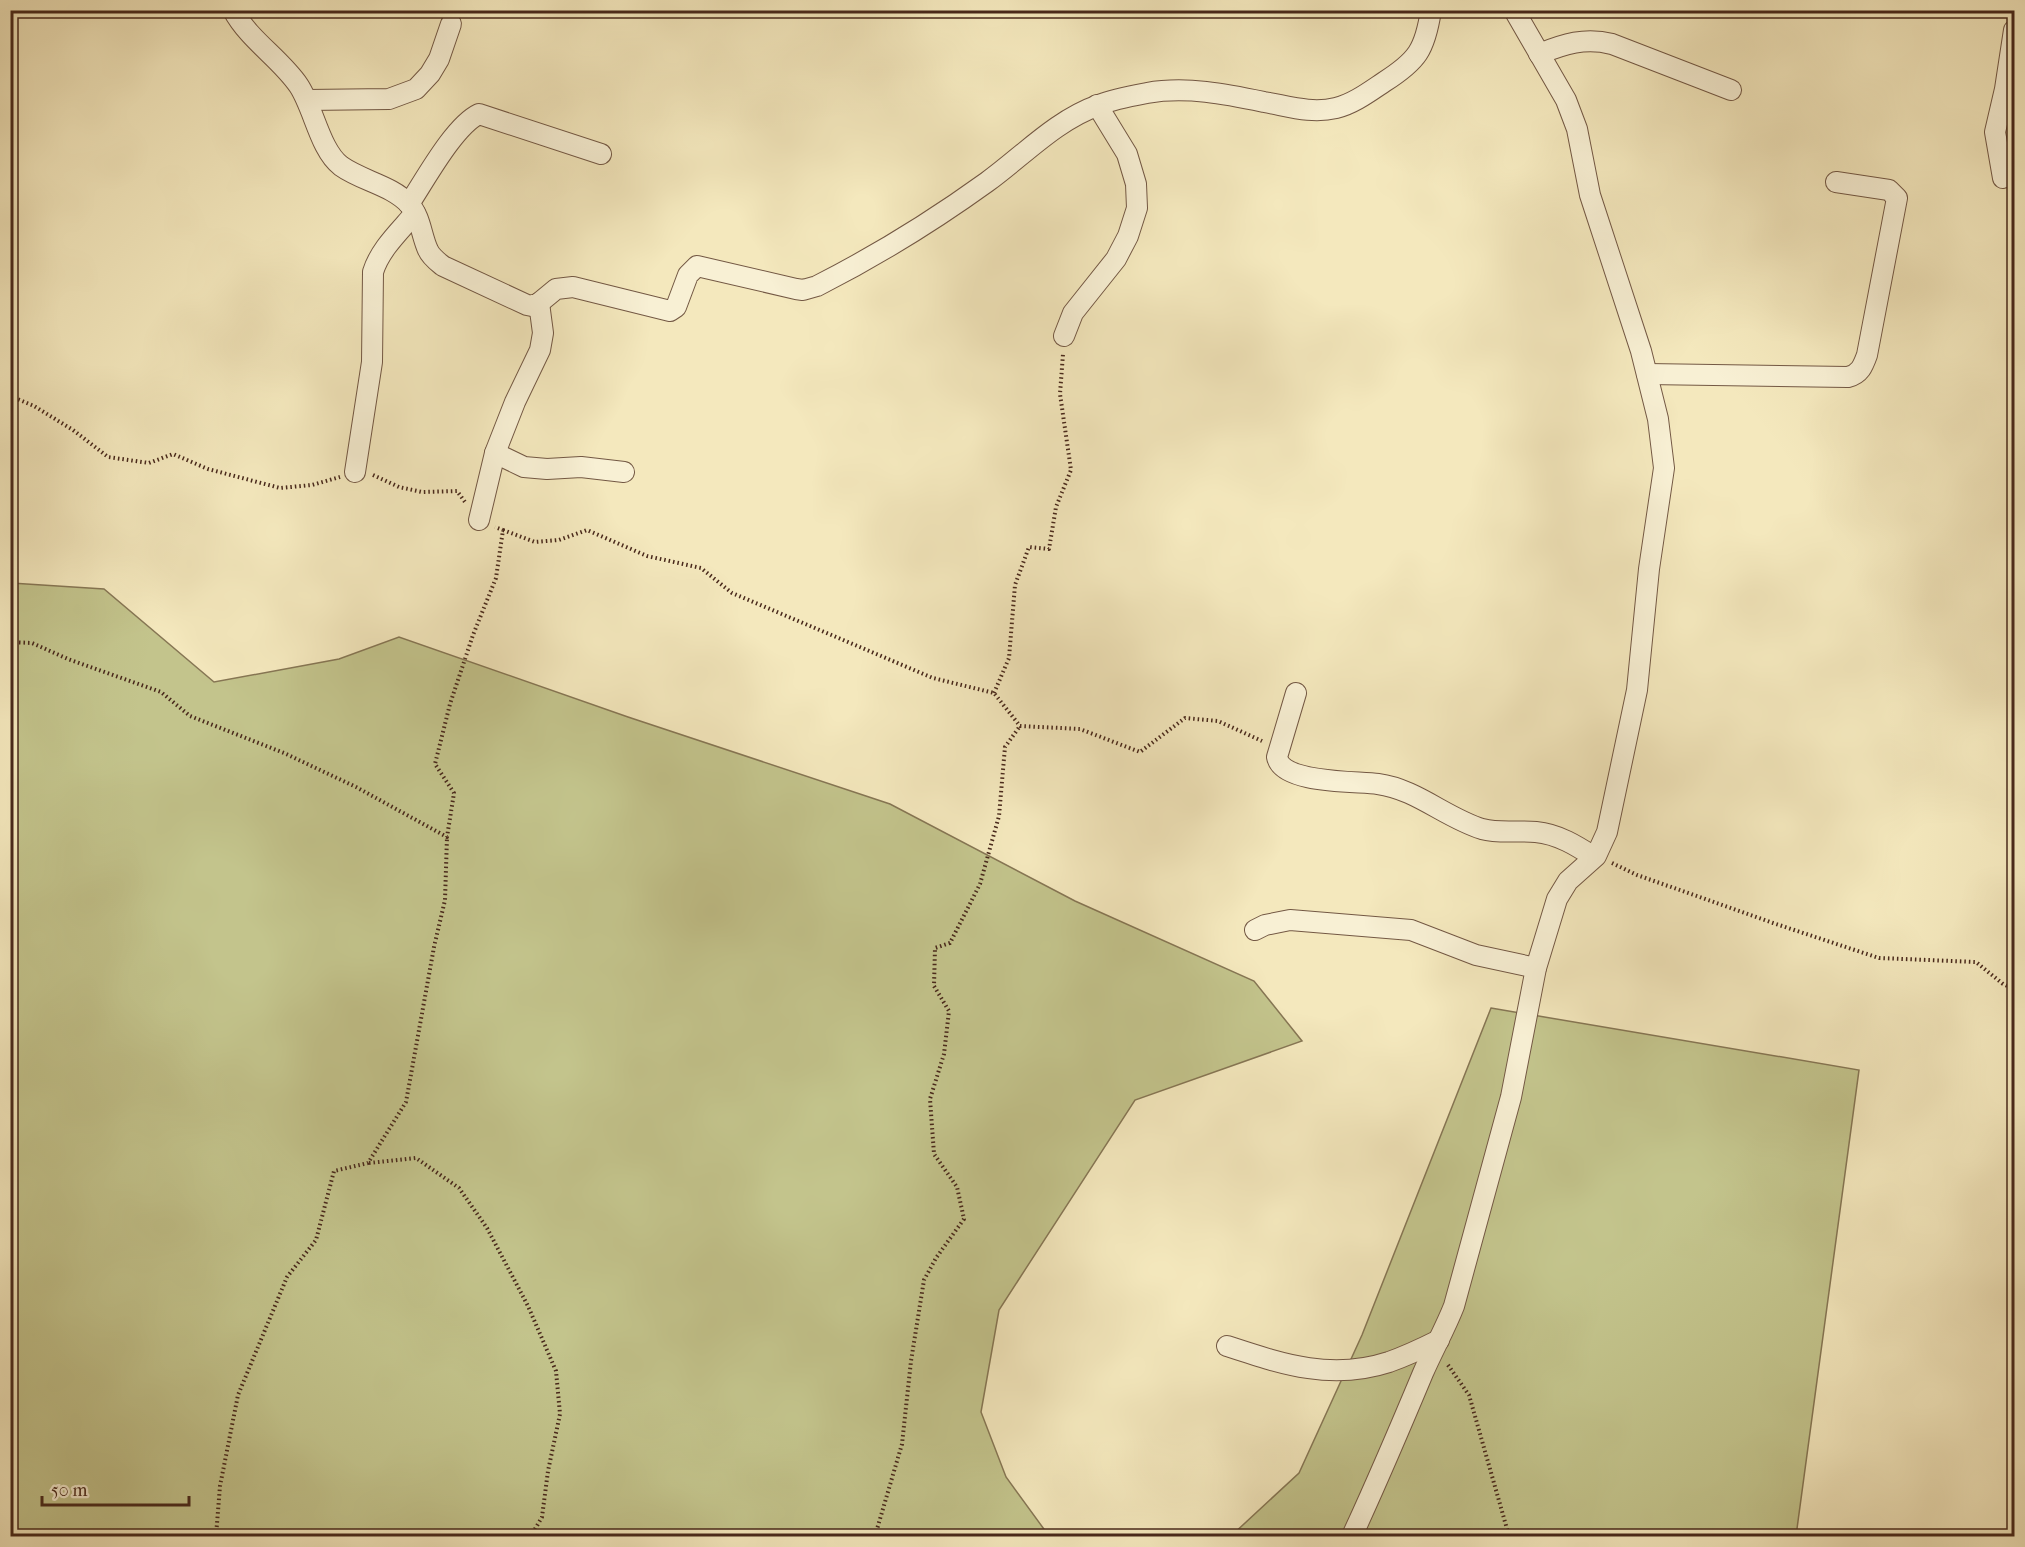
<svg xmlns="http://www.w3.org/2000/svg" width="2025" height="1547" font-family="'IM FELL French Canon',serif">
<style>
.green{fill:#c3c48c;stroke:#867654;stroke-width:1.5}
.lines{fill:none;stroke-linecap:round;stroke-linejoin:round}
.minor-casing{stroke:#735844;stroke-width:22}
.path{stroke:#48281b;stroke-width:4;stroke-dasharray:1.5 3;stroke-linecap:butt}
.minor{stroke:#f8f0d4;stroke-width:20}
</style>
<rect width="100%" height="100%" fill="#f4e8bd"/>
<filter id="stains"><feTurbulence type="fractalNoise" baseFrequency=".00333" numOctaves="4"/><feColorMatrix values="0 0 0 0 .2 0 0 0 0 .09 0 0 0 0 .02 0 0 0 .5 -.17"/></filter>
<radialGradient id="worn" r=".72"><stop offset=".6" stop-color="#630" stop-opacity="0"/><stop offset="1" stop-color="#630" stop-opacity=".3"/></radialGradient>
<g class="green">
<path d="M 11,583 L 104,589 L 214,682 L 339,659 L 399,637 L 628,717 L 890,804 L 1075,901 L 1254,981 L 1302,1041 L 1135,1100 L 999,1310 L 981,1412 L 1006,1477 L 1049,1536 L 11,1536 Z"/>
<path d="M 1491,1008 L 1859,1070 L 1796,1536 L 1231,1536 L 1299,1473 L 1362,1335 Z"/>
</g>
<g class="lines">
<g class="minor-casing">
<g id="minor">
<path d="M 233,10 C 249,40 281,59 299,86 C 314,109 320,150 341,166 C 362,181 391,185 409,204 C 421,217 421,235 428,250 C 431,257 438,262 443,266 L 527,305 L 532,306 L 539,303 L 556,289 L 573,287 L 670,311 L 676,307 L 688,275 L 697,266 L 796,289 L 803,290 L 817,286 C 876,256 933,221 987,182 C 1023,156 1056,120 1099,105 C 1114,99 1131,96 1147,93 C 1186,86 1226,94 1264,102 C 1288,106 1311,114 1336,108 C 1353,104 1369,92 1384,82 C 1417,61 1425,50 1431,10"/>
<path d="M 1539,54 C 1564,44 1585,37 1612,44 L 1731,90"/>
<path d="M 307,100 L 389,99 L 416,89 L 430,74 L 439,59 L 451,24"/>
<path d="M 2003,178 L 1995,132 L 2005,89 L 2014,30"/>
<path d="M 409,204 C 425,180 454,126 479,114 L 601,154"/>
<path d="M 1064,336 L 1073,313 L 1116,259 L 1128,236 L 1137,208 L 1136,184 L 1127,154 L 1097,105"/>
<path d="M 1647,374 L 1848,377 C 1860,374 1863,366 1867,355 L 1897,198 L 1889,190 L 1836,182"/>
<path d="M 495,453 L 524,467 L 547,469 L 581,467 L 624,472"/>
<path d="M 355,472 L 372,362 L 373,272 C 380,249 400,231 415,213"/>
<path d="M 479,520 L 495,453 L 515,402 L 540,350 L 543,333 L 539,303"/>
<path d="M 1296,693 L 1277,757 C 1282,784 1356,781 1378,784 C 1416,789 1446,818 1482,829 C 1501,834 1518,830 1536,832 C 1558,834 1577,846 1594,857"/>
<path d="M 1255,930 L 1265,925 L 1290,920 L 1411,930 L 1476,955 L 1536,968"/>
<path d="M 1227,1346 C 1282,1364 1331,1381 1389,1362 C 1406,1356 1423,1348 1439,1340"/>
<path d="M 1352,1536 C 1377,1482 1400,1428 1423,1373 C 1433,1350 1445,1329 1454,1306 L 1511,1097 L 1536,968 L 1557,899 L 1568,881 L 1596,856 L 1607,832 L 1637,690 L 1649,569 L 1664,468 L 1658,419 L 1641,351 L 1590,195 L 1577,129 L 1566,100 L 1514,10"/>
</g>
</g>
<g class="path">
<path d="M 10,396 L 34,406 L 73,430 L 108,457 L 149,463 L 173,454 L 208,469 L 280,488 L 312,485 L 340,477"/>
<path d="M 373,475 L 399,487 L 422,492 L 457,491 L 465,502"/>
<path d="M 503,530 L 535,542 L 559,540 L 587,530 L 647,556 L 701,568 L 732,593 L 933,678 L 994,693 L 1020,726 L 1080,729 L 1140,752 L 1185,718 L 1218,721 L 1262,741"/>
<path d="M 10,642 L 32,643 L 68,659 L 161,692 L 190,716 L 284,753 L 356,787 L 447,837 L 454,793 L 435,764 L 450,704 L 473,635 L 496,578 L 503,530 L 495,527"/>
<path d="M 994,693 L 1009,658 L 1015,585 L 1029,547 L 1049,549 L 1056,507 L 1071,470 L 1060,394 L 1063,354"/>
<path d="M 1612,863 L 1637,875 L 1773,923 L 1879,958 L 1976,962 L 2003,984 L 2014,989"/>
<path d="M 369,1163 L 416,1158 L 459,1188 L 487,1228 L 528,1306 L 556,1371 L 560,1414 L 548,1471 L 542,1517 L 531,1536"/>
<path d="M 1448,1365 L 1469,1395 L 1509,1536"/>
<path d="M 216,1536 L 220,1486 L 238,1395 L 287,1277 L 316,1240 L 334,1171 L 368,1163 L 406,1102 L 434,947 L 445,900 L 447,837"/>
<path d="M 875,1536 L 902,1444 L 911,1361 L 924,1280 L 936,1258 L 964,1219 L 957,1187 L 934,1154 L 930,1099 L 944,1054 L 949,1011 L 934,986 L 935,948 L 950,943 L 980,884 L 999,816 L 1005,747 L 1020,726"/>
</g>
<use href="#minor" class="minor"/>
</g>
<rect width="2025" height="1547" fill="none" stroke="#f4e8bd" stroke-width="36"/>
<rect x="12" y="12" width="2001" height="1523" fill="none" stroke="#48281b" stroke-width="3"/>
<rect x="18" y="18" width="1989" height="1511" fill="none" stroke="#48281b" stroke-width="1.5"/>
<path d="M42 1496v9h147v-9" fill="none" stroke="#48281b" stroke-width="3"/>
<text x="51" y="1496" font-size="18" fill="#48281b" stroke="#f8f0d4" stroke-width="4.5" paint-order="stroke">50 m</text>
<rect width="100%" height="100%" filter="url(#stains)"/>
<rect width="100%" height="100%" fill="url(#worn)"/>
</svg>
